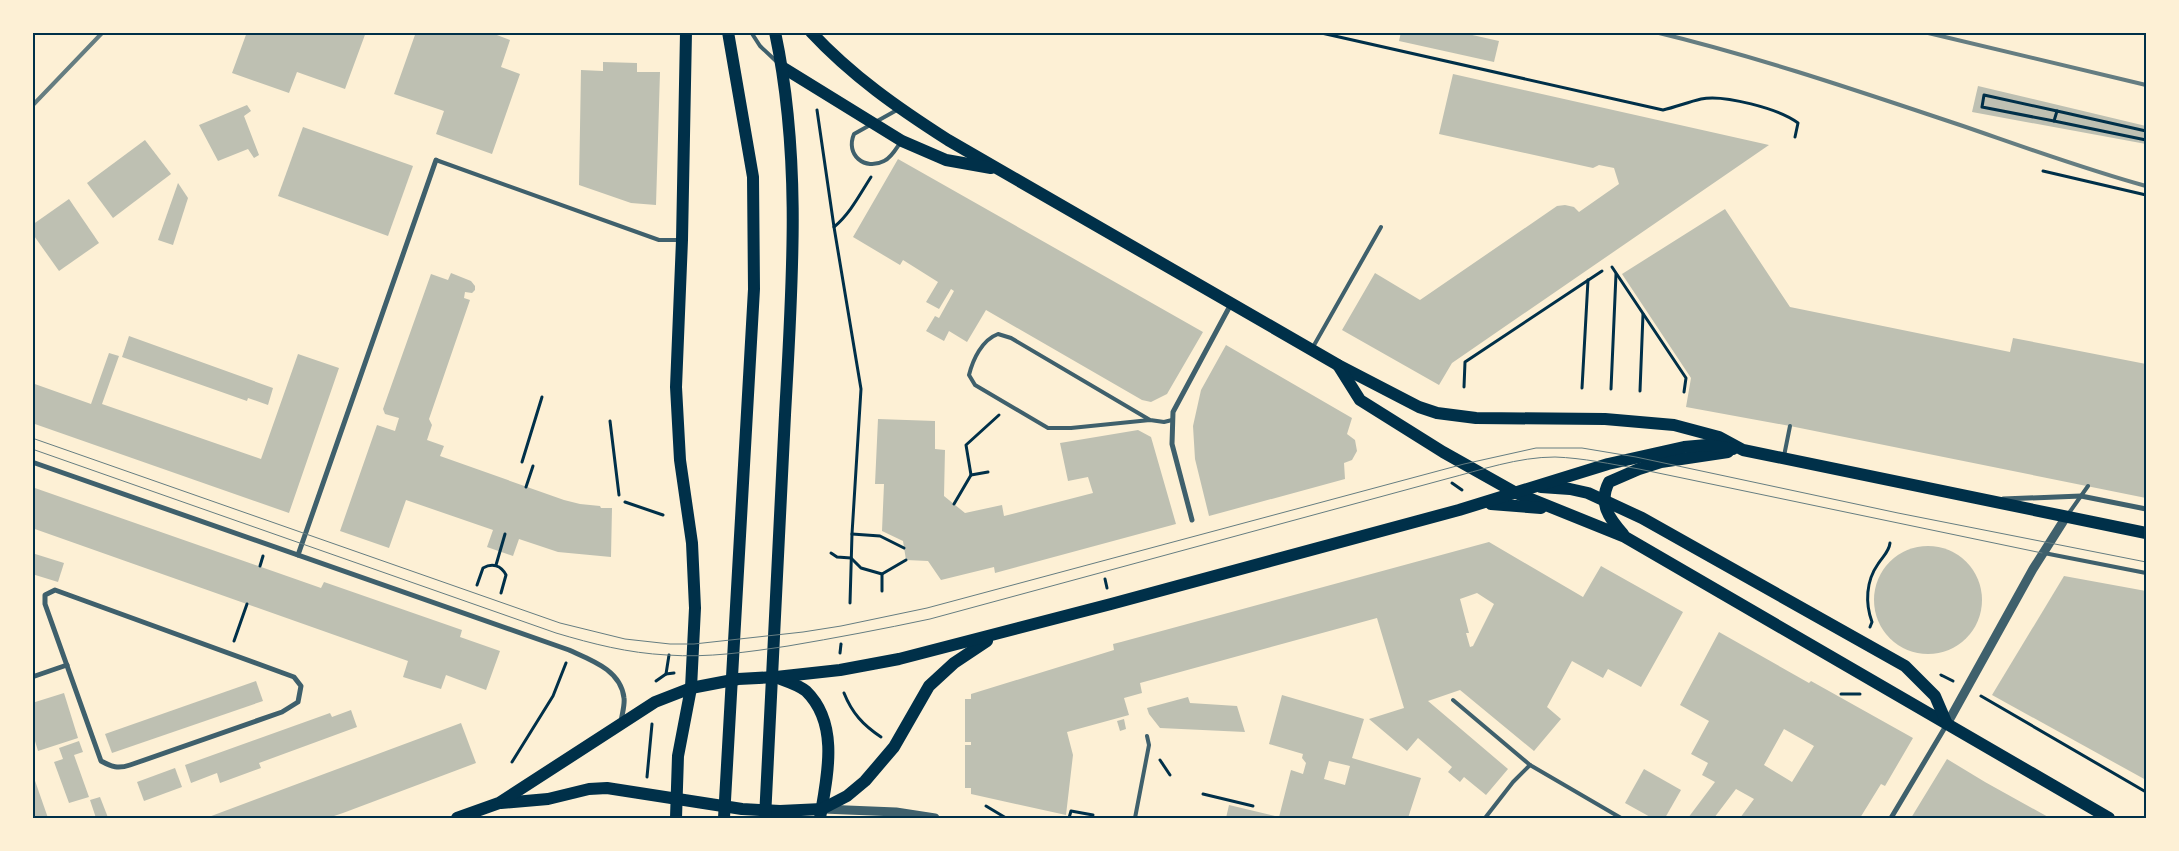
<svg xmlns="http://www.w3.org/2000/svg" width="2179" height="851" font-family="Lato,sans-serif">
<style>
.building{fill:#bec0b2;fill-rule:evenodd}
.lines{fill:none;stroke-linecap:round;stroke-linejoin:round}
.path{stroke:#003049;stroke-width:3}
.service{stroke:#3f606c;stroke-width:4}
.minor{stroke:#3f606c;stroke-width:5}
.tertiary{stroke:#3f606c;stroke-width:9}
.primary{stroke:#003049;stroke-width:12}
.tram{stroke:#657d81;stroke-width:1}
.rail{stroke:#657d81;stroke-width:4}
.neatline{fill:none;stroke:#003049;stroke-width:2}
</style>
<rect width="100%" height="100%" fill="#fdf0d5"/>
<g class="building">
<path d="M 247,32 L 366,32 L 345,89 L 297,72 L 289,93 L 232,73 Z"/>
<path d="M 416,32 L 489,32 L 510,40 L 501,67 L 520,74 L 492,154 L 436,134 L 444,111 L 394,94 Z"/>
<path d="M 1401,32 L 1459,32 L 1499,41 L 1494,62 L 1399,41 Z"/>
<path d="M 603,62 L 637,63 L 637,72 L 660,72 L 656,205 L 631,203 L 579,185 L 581,70 L 603,71 Z"/>
<path d="M 1453,74 L 1769,145 L 1452,363 L 1439,385 L 1342,330 L 1375,273 L 1420,300 L 1557,206 L 1565,205 L 1574,207 L 1579,212 L 1619,184 L 1614,168 L 1599,165 L 1593,168 L 1439,134 Z"/>
<path d="M 1978,86 L 2146,126 L 2146,144 L 1972,112 Z"/>
<path d="M 247,105 L 251,111 L 244,116 L 259,155 L 254,158 L 248,149 L 218,161 L 199,125 Z"/>
<path d="M 303,127 L 413,166 L 388,236 L 278,196 Z"/>
<path d="M 145,140 L 171,174 L 113,218 L 87,183 Z"/>
<path d="M 898,159 L 1203,332 L 1167,394 L 1151,402 L 1142,400 L 986,310 L 967,342 L 949,331 L 944,341 L 926,331 L 935,316 L 939,318 L 954,291 L 951,289 L 939,309 L 926,302 L 938,282 L 903,260 L 900,265 L 853,237 Z"/>
<path d="M 178,183 L 188,198 L 173,245 L 158,240 Z"/>
<path d="M 69,199 L 99,243 L 59,271 L 32,233 L 32,225 Z"/>
<path d="M 1725,209 L 1790,307 L 2010,352 L 2013,338 L 2146,364 L 2146,498 L 1790,426 L 1686,407 L 1691,378 L 1622,274 Z"/>
<path d="M 451,273 L 471,281 L 475,286 L 475,290 L 472,293 L 465,292 L 464,298 L 470,300 L 429,419 L 432,425 L 427,440 L 444,446 L 440,456 L 564,500 L 580,504 L 600,506 L 601,508 L 612,508 L 611,557 L 558,552 L 519,539 L 513,556 L 487,547 L 493,530 L 406,500 L 389,548 L 340,531 L 377,425 L 395,431 L 399,418 L 385,414 L 383,409 L 431,274 L 448,280 Z"/>
<path d="M 129,336 L 273,388 L 268,405 L 248,398 L 247,401 L 122,357 Z"/>
<path d="M 1226,345 L 1352,418 L 1347,434 L 1355,440 L 1357,451 L 1352,460 L 1344,463 L 1345,479 L 1209,516 L 1195,459 L 1193,426 L 1201,390 Z"/>
<path d="M 109,353 L 119,356 L 102,404 L 261,459 L 298,354 L 339,368 L 289,513 L 32,423 L 32,383 L 91,404 Z"/>
<path d="M 878,419 L 935,421 L 935,449 L 945,450 L 944,496 L 965,513 L 1002,505 L 1004,516 L 1093,493 L 1088,477 L 1068,481 L 1060,443 L 1138,430 L 1151,437 L 1176,524 L 995,573 L 994,567 L 941,580 L 928,561 L 906,560 L 903,541 L 882,531 L 884,484 L 875,484 Z"/>
<path d="M 32,487 L 321,588 L 324,582 L 462,630 L 460,637 L 500,651 L 486,690 L 446,675 L 441,689 L 403,677 L 408,661 L 32,528 Z"/>
<path d="M 1489,542 L 1583,597 L 1601,566 L 1683,612 L 1641,687 L 1608,669 L 1603,678 L 1572,661 L 1547,707 L 1561,719 L 1534,751 L 1460,690 L 1428,701 L 1508,769 L 1486,795 L 1464,777 L 1460,782 L 1448,772 L 1452,767 L 1418,738 L 1407,751 L 1369,719 L 1404,708 L 1377,618 L 1140,683 L 1142,693 L 1124,698 L 1129,715 L 1067,732 L 1073,755 L 1066,815 L 971,794 L 971,788 L 965,788 L 965,745 L 971,745 L 971,742 L 965,742 L 965,699 L 971,699 L 971,694 L 1114,650 L 1113,644 L 1121,642 ZM 1477,593 L 1494,604 L 1473,646 L 1470,647 L 1466,633 L 1469,633 L 1460,599 Z"/>
<circle cx="1928" cy="600" r="54"/>
<path d="M 32,553 L 64,563 L 58,582 L 32,574 Z"/>
<path d="M 2064,576 L 2146,591 L 2146,780 L 1992,695 Z"/>
<path d="M 1719,632 L 1809,683 L 1811,681 L 1913,738 L 1885,786 L 1881,784 L 1860,818 L 1740,818 L 1754,799 L 1736,789 L 1714,818 L 1688,818 L 1715,782 L 1702,775 L 1708,763 L 1691,754 L 1709,721 L 1680,705 ZM 1784,729 L 1814,746 L 1792,782 L 1764,765 Z"/>
<path d="M 256,681 L 263,701 L 112,753 L 105,734 Z"/>
<path d="M 64,693 L 78,738 L 38,751 L 35,741 L 32,742 L 32,703 Z"/>
<path d="M 1282,695 L 1364,719 L 1352,758 L 1421,778 L 1408,818 L 1226,818 L 1229,805 L 1279,817 L 1291,770 L 1303,774 L 1306,763 L 1302,758 L 1303,754 L 1269,744 ZM 1329,761 L 1350,766 L 1345,785 L 1324,779 Z"/>
<path d="M 1188,697 L 1190,703 L 1237,706 L 1245,732 L 1160,728 L 1149,714 L 1147,708 Z"/>
<path d="M 351,710 L 357,727 L 259,763 L 261,768 L 220,783 L 217,773 L 191,783 L 185,765 L 330,713 L 332,717 Z"/>
<path d="M 1124,719 L 1126,729 L 1120,731 L 1117,721 Z"/>
<path d="M 461,723 L 476,763 L 343,813 L 328,818 L 206,818 Z"/>
<path d="M 79,741 L 83,752 L 74,755 L 89,797 L 69,803 L 54,762 L 63,759 L 59,748 Z"/>
<path d="M 1947,759 L 1985,782 L 2050,818 L 1911,818 Z"/>
<path d="M 175,768 L 182,787 L 144,801 L 137,782 Z"/>
<path d="M 1644,769 L 1681,790 L 1665,818 L 1652,818 L 1625,803 Z"/>
<path d="M 32,775 L 33,775 L 48,818 L 32,818 Z"/>
<path d="M 100,797 L 107,815 L 108,818 L 96,818 L 90,800 Z"/>
</g>
<g class="lines">
<g class="path">
<path d="M 1317,32 L 1663,110 C 1676,107 1688,102 1701,99 C 1723,94 1780,109 1798,123 L 1795,137"/>
<path d="M 817,110 L 834,227 L 861,389 L 852,534 L 850,603"/>
<path d="M 2054,121 L 1982,107 L 1984,95 L 2057,111"/>
<path d="M 2146,131 L 2057,111 L 2054,121 L 2146,140"/>
<path d="M 2043,171 L 2146,195"/>
<path d="M 834,227 C 850,214 860,194 871,177"/>
<path d="M 1612,267 L 1686,378 L 1684,392"/>
<path d="M 1464,387 L 1465,362 L 1602,271"/>
<path d="M 1582,388 L 1588,280"/>
<path d="M 1611,389 L 1616,274"/>
<path d="M 1640,391 L 1643,314"/>
<path d="M 610,421 L 619,495"/>
<path d="M 522,462 L 542,397"/>
<path d="M 971,475 L 988,472"/>
<path d="M 1452,483 L 1462,490"/>
<path d="M 526,487 L 533,466"/>
<path d="M 625,502 L 663,515"/>
<path d="M 954,504 L 971,475 L 966,445 L 999,415"/>
<path d="M 852,534 L 880,536 L 904,548"/>
<path d="M 831,553 L 837,557 L 851,558 L 861,568 L 882,574 L 906,560"/>
<path d="M 496,565 L 505,534"/>
<path d="M 260,566 L 263,556"/>
<path d="M 882,574 L 882,591"/>
<path d="M 1105,579 L 1107,588"/>
<path d="M 477,585 L 483,568 C 492,563 501,565 506,575 L 501,593"/>
<path d="M 1870,627 L 1872,622 C 1865,603 1866,581 1878,564 C 1883,556 1889,552 1890,543"/>
<path d="M 234,641 L 247,604"/>
<path d="M 840,653 L 841,644"/>
<path d="M 666,674 L 674,673"/>
<path d="M 1941,675 L 1953,681"/>
<path d="M 656,681 L 666,674 L 669,655"/>
<path d="M 844,693 C 852,713 863,725 881,737"/>
<path d="M 1841,694 L 1860,694"/>
<path d="M 1981,696 L 2146,792"/>
<path d="M 1160,760 L 1170,775"/>
<path d="M 512,762 L 553,696 L 566,663"/>
<path d="M 647,777 L 652,724"/>
<path d="M 1203,794 L 1253,806"/>
<path d="M 986,806 L 1006,818"/>
<path d="M 1069,818 L 1071,811 L 1093,815"/>
</g>
<g class="service">
<path d="M 751,32 L 760,46 L 776,61"/>
<path d="M 897,110 L 854,134 C 845,155 865,171 884,161 C 891,158 896,149 900,143"/>
<path d="M 436,160 L 659,240 L 680,240"/>
<path d="M 1313,347 L 1381,227"/>
<path d="M 1150,420 L 1071,428 L 1048,428 L 975,385 L 969,375 C 973,359 982,340 998,334 L 1011,338 L 1150,420 L 1164,422 L 1172,420"/>
<path d="M 1784,456 L 1790,426"/>
<path d="M 2069,513 L 2088,486"/>
<path d="M 2044,553 L 2146,573"/>
<path d="M 1453,700 L 1530,765 L 1621,818"/>
<path d="M 1135,818 L 1149,745 L 1147,736"/>
<path d="M 1485,818 L 1513,782 L 1530,765"/>
</g>
<g class="minor">
<path d="M 32,462 L 569,650 C 591,660 621,670 624,698 C 625,705 622,714 621,722"/>
<path d="M 2003,499 L 2081,496 L 2146,509"/>
<path d="M 1192,520 L 1172,444 L 1173,412 L 1231,304"/>
<path d="M 298,555 L 436,160"/>
<path d="M 55,590 L 294,677 L 301,686 L 298,702 L 282,712 L 130,765 C 118,769 112,767 101,761 L 45,604 L 45,595 Z"/>
<path d="M 32,677 L 67,665"/>
<path d="M 1891,818 L 1947,724"/>
</g>
<g class="tertiary">
<path d="M 1947,724 L 2033,569 L 2066,517"/>
<path d="M 823,809 L 896,812 L 935,818"/>
</g>
<g class="primary">
<path d="M 811,32 C 852,76 898,108 948,140 L 1338,365 L 1419,407 L 1437,413 L 1476,418 L 1605,419 L 1674,425 L 1719,437 L 1743,450 L 2146,533"/>
<path d="M 782,67 L 902,141 L 946,160 L 991,168"/>
<path d="M 1338,365 L 1360,400 L 1443,452 L 1516,493 L 1625,537 L 2109,818"/>
<path d="M 1541,487 L 1570,489 L 1588,493 L 1642,518 L 1905,666 L 1935,696 L 1947,724"/>
<path d="M 1491,504 L 1541,508"/>
<path d="M 1623,534 C 1609,518 1598,503 1609,482 L 1639,469 L 1661,462 L 1728,452"/>
<path d="M 778,678 C 786,681 799,685 806,691 C 840,724 827,777 820,818"/>
<path d="M 501,803 L 548,799 L 589,789 L 607,788 L 742,809 L 780,811 L 822,809 L 847,796 L 865,781 L 894,747 L 929,686 L 954,663 L 987,641"/>
<path d="M 457,818 L 499,803 L 655,702 L 691,688 L 738,679 L 776,677 L 840,670 L 899,659 L 1111,604 L 1459,510 L 1608,464 L 1684,447 L 1707,445 L 1733,449"/>
<path d="M 676,818 L 678,756 L 691,688 L 695,608 L 692,543 L 680,460 L 676,387 L 682,240 L 686,32"/>
<path d="M 724,818 L 754,289 L 753,177 L 728,32"/>
<path d="M 765,818 C 771,684 778,550 785,415 C 792,286 802,159 775,32"/>
</g>
<g class="tram">
<path d="M 32,438 L 560,623 L 625,639 L 670,644 L 694,644 L 803,632 L 841,626 L 927,608 L 1464,464 L 1536,448 L 1582,448 L 1636,457 L 1898,513 L 2146,562"/>
<path d="M 32,449 L 556,633 C 593,644 628,653 667,655 C 708,658 748,652 788,646 C 835,638 883,629 930,619 L 1446,479 C 1481,470 1518,457 1555,457 C 1583,458 1611,464 1639,469 L 2042,553"/>
</g>
<g class="rail">
<path d="M 1655,32 C 1759,57 1861,92 1963,126 C 2024,147 2084,169 2146,186"/>
<path d="M 1924,32 L 2146,85"/>
<path d="M 32,106 L 103,32"/>
</g>
</g>
<rect width="2179" height="851" fill="none" stroke="#fdf0d5" stroke-width="68"/>
<rect x="34" y="34" width="2111" height="783" class="neatline"/>
</svg>
